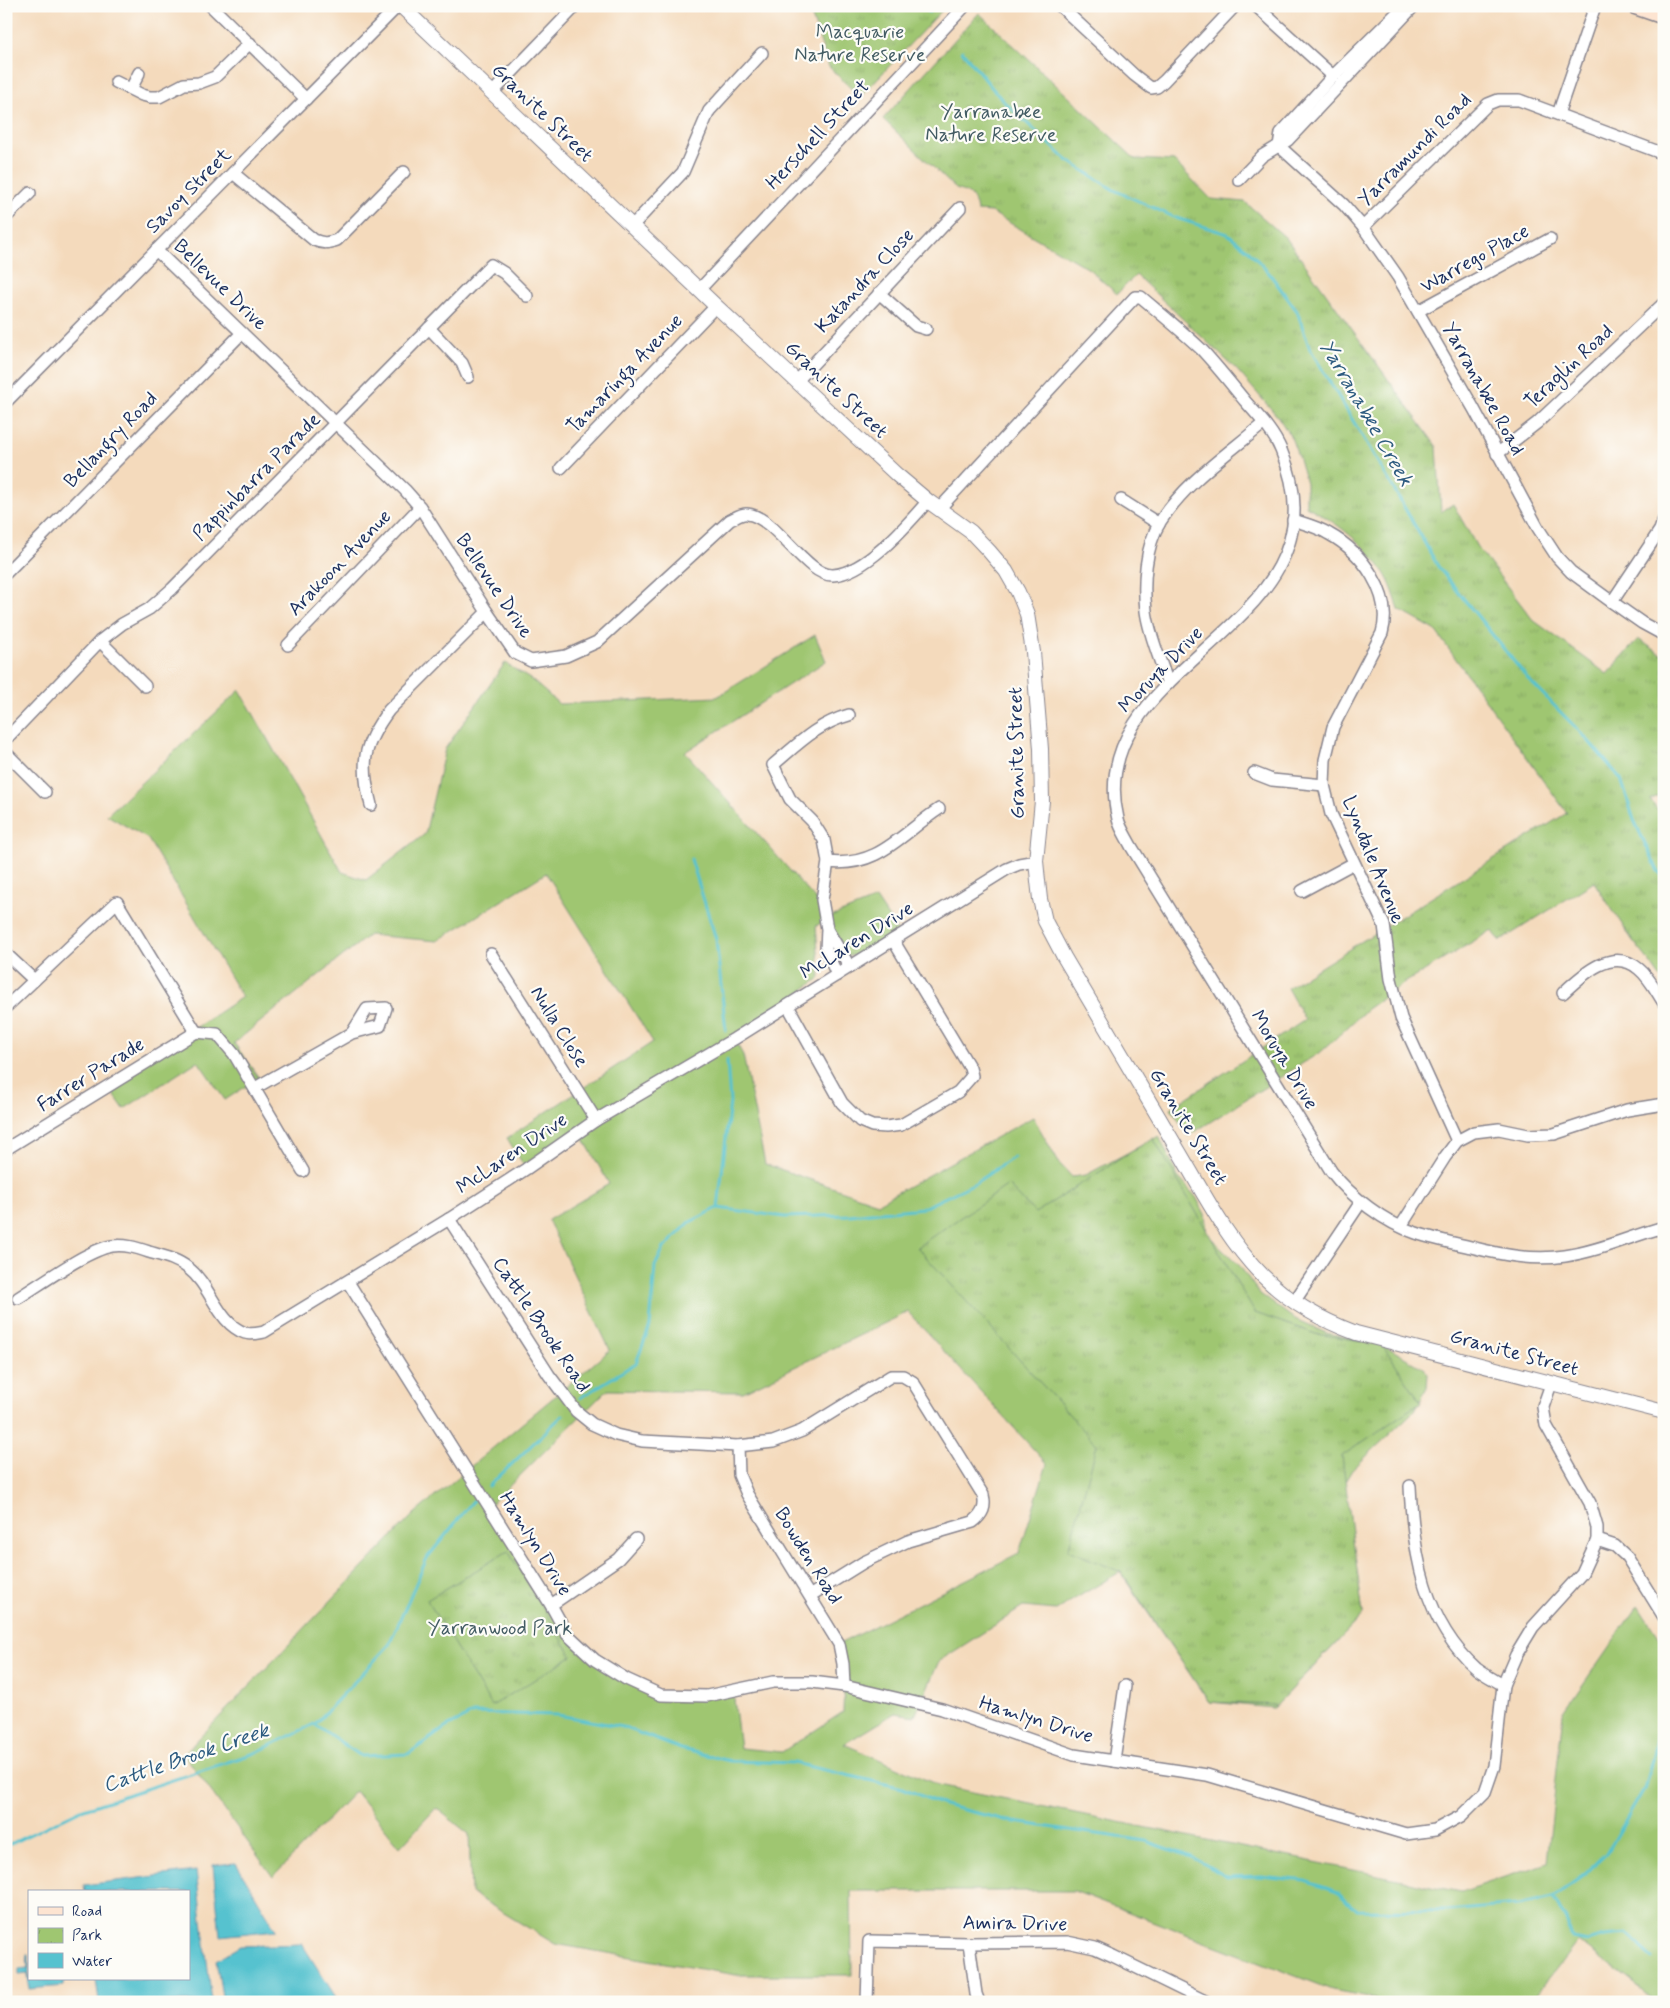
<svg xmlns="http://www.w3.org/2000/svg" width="1670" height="2008" font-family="Mynerve,sans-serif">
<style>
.grass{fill:#9fc671;stroke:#5d7a68;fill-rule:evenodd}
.park{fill:url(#park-tufts);stroke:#5d7a68}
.water{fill:#56c2cf;stroke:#387896}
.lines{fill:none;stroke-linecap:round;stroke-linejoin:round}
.stream{stroke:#56c2cf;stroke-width:3}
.minor-casing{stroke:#88848d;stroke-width:14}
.tertiary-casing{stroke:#88848d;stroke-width:16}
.secondary-casing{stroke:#88848d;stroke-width:19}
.minor{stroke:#fff;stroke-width:11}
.tertiary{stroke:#fff;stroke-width:14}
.secondary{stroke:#fde4d1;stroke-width:16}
.labels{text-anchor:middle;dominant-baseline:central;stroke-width:4.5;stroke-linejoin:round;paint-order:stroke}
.park-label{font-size:20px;fill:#435c64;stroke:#fdfcf7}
.street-label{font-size:20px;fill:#1b2f5e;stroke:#fdfcf7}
.water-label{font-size:21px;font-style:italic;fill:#2d5b80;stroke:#fdfcf7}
</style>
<defs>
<pattern id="park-tufts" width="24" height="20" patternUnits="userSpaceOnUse" patternTransform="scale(1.25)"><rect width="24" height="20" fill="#9fc671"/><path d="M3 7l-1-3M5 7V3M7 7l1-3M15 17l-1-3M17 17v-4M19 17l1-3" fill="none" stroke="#88aa64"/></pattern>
</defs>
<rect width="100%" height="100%" fill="#fdfcf7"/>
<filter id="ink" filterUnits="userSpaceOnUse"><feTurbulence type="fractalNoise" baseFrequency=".02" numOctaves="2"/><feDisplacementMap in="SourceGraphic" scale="10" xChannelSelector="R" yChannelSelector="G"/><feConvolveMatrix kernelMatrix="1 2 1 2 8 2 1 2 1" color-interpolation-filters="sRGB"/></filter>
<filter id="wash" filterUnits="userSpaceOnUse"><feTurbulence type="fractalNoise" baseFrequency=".0096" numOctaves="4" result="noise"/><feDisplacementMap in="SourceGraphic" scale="20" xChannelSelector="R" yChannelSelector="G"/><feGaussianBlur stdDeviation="1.12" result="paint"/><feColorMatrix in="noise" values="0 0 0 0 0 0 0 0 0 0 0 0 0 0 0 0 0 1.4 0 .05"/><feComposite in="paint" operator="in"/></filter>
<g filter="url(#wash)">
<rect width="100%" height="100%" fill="#f4dabc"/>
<path class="grass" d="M 815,635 L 826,661 L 685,752 L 831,917 L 876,899 L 898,932 L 860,955 L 847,956 L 830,924 L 831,917 L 816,926 L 820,978 L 734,1039 L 743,1055 L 765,1164 L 878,1203 L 1033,1117 L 1059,1163 L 1072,1177 L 1086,1175 L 1159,1136 L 1178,1177 L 1196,1197 L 1205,1214 L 1207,1234 L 1239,1265 L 1259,1293 L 1293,1318 L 1326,1333 L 1382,1344 L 1423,1368 L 1428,1374 L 1427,1387 L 1415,1410 L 1352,1470 L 1344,1483 L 1363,1615 L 1274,1708 L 1209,1702 L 1120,1572 L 1056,1610 L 1023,1607 L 939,1661 L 915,1716 L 895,1713 L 844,1744 L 938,1785 L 1461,1892 L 1547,1863 L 1563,1713 L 1638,1605 L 1664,1645 L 1664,2002 L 1659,2002 L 1578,1941 L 1530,2002 L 1379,2002 L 1375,1998 L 1332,1990 L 1074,1891 L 851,1891 L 852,1975 L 736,1975 L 555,1944 L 471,1893 L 469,1834 L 436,1808 L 400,1847 L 355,1791 L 273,1877 L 184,1754 L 414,1514 L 610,1350 L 548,1220 L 609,1184 L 580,1132 L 526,1169 L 507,1138 L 653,1042 L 546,873 L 437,941 L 369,935 L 234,1043 L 259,1078 L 225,1100 L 198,1061 L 124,1109 L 108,1086 L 242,997 L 148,839 L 107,815 L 240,690 L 342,872 L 366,880 L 425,834 L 445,749 L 505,663 L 533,681 L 559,704 L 717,697 ZM 908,1312 L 1047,1464 L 1019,1553 L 839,1644 L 844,1686 L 843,1712 L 782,1752 L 740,1748 L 733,1691 L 661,1695 L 595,1660 L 567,1634 L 489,1506 L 607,1390 L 743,1392 Z"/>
<g class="park">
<path d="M 805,6 L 946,6 L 860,97 L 829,67 L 810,11 Z"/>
<path d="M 979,13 L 1135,159 L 1174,161 L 1211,199 L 1245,202 L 1286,238 L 1437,447 L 1441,512 L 1453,504 L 1477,547 L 1533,620 L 1607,674 L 1638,639 L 1664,656 L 1664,793 L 1650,800 L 1664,818 L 1664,983 L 1646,957 L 1633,941 L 1594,882 L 1500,941 L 1492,930 L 1406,982 L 1367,1009 L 1322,1051 L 1188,1136 L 1171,1108 L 1305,1020 L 1287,988 L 1567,813 L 1435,630 L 1399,610 C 1395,597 1391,583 1383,571 C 1364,543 1335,521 1306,506 L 1306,483 L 1299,459 L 1291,437 L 1278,417 L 1237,370 L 1136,275 L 1117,294 L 1089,269 L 991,212 L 977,211 C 975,196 970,193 956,189 L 883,119 Z"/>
<path d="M 1153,1138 L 1255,1313 L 1316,1334 L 1382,1344 L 1421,1402 L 1342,1456 L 1363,1615 L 1277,1705 L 1209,1702 L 1121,1572 L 1068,1550 L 1097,1445 L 917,1247 L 1008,1185 L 1035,1213 Z"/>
<path d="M 508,1551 L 572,1656 L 492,1706 L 427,1600 Z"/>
</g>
<g class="water">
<path d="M 236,1863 L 276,1930 L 220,1936 L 213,1865 Z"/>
<path d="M 196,1871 L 212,2002 L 99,2002 L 96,1979 L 189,1979 L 189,1892 L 85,1892 L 84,1885 Z"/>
<path d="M 302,1944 L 339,2002 L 223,2002 L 216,1960 L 240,1946 Z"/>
<path d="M 27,1954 L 29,1954 L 29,1979 L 64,1979 L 64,1986 L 29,1989 L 28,1974 L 19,1975 L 19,1969 L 28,1968 Z"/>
</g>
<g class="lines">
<g class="stream">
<path d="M 925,6 L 929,12"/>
<path d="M 962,51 L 1002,100 L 1067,160 L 1114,190 L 1176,218 L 1228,234 L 1248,250 L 1269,273 L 1297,311 L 1310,349 L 1391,484 L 1439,568 L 1528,679 L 1586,738 L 1621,779 L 1634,820 L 1658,871 L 1664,877"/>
<path d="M 691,859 L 716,939 L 726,1031"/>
<path d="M 718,1208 L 785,1217 L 849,1215 L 923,1208 L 975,1183 L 1014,1157"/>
<path d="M 580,1398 L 636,1363 L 650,1326 L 655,1266 L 664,1248 L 690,1222 L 718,1208 L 730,1102 L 727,1060"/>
<path d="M 489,1486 L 563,1415"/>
<path d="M 314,1724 L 361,1756 L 408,1754 L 445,1728 L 474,1713 L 558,1715 L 623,1727 L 681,1749 L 730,1761 L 794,1763 L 903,1788 L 943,1805 L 1014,1822 L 1146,1841 L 1192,1857 L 1227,1877 L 1261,1876 L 1306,1881 L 1340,1893 L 1356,1910 L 1446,1911 L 1519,1905 L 1553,1897 L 1584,1875 L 1607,1853 L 1644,1789 L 1652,1760 L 1664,1699"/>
<path d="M 6,1846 L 81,1810 L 255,1753 L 316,1723 L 389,1645 L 427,1558 L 473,1501"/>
<path d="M 1553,1897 L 1566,1921 L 1572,1938 L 1587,1941 L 1604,1936 L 1627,1934 L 1653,1958"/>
</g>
</g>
</g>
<g filter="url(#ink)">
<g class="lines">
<g class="minor-casing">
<g id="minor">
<path d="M 211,6 L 306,99"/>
<path d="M 1060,6 L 1134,75 L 1151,88 L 1157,87 L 1164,81 L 1235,6"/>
<path d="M 1256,6 L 1333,76"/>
<path d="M 409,14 L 416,6"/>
<path d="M 116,82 L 142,95 L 150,97 L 159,97 L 184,84 L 199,83 L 215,77 L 250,43"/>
<path d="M 131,89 L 139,73"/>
<path d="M 492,93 L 576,6"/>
<path d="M 1558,114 L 1595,6"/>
<path d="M 1279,146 L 1344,205 L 1363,227 L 1398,277 L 1474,409 L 1538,528 L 1557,557 L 1571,572 L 1612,602 L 1642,623 L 1664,635"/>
<path d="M 1279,146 L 1281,133 L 1333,76 L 1399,11"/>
<path d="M 233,173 L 314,240 C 323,244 328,243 337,240 L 404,172"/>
<path d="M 1239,180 L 1262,156 L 1288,140 L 1414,6"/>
<path d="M 6,217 L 30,193"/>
<path d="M 632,226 L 683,172 L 709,111 L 762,53"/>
<path d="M 1363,227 L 1488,104 L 1498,100 L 1519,100 L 1664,154"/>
<path d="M 156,250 L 405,490 L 420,507 L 487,612 L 515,653 L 531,661 L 566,656 L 597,642 L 730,520 C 735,518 742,513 747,514 C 775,516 807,577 833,575 C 866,573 907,525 928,501"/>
<path d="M 699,290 L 965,6"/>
<path d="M 879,293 L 916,326 L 926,329"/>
<path d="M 1418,311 L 1550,239"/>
<path d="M 429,328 L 462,363 L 468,377"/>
<path d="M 797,381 L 960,208"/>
<path d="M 6,402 L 398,6"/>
<path d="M 1497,454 L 1537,423 L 1664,303"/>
<path d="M 561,468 L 716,306"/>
<path d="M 1121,500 L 1159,524"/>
<path d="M 939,509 L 1135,297 L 1141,297 C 1161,314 1182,331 1201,349 C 1217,366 1231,384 1245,401 C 1258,416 1273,431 1281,450 C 1357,629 1079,659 1118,819 C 1120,828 1127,838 1131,846 L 1331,1171 C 1350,1196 1385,1223 1416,1233 C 1434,1239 1453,1243 1471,1247 C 1502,1255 1534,1261 1565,1256 C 1600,1251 1631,1236 1664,1227"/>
<path d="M 1293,520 C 1305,524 1318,527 1329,534 C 1362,552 1393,594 1382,633 L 1333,727 L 1325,760 L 1324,785 L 1331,814 L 1384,925 L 1391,979 L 1401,1018 L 1457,1141"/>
<path d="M 6,573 L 242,333"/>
<path d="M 1612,602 L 1660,530 L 1664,519"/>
<path d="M 100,641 L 145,686"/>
<path d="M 288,645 L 420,507"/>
<path d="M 1168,684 C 1161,661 1149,635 1146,611 C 1143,583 1145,547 1160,522 C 1185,482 1229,453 1264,423"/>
<path d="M 6,739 L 100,641 L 122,624 L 149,609 L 172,589 L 491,265 L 504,273 L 527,296"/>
<path d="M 6,753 L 45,792"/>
<path d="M 1254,773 L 1272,780 L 1324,785"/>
<path d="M 371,805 C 360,763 363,745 389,710 L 487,612"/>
<path d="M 828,862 C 878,868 901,834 939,809"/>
<path d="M 1302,891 L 1354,863"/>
<path d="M 828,931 L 850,967"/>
<path d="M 6,954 L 34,980"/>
<path d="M 491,954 L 596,1120"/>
<path d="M 837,975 L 826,950 L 827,929 L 822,900 L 828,862 L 824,840 L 812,821 L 790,799 L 773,765 C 798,744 817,724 849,715"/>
<path d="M 1563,993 C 1582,975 1612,946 1639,969 C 1650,978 1656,991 1664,1003"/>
<path d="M 788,1006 L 842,1103 L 860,1121 L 872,1126 L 886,1127 L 901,1125 L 958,1092 L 972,1076 L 970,1068 L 893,940"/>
<path d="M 6,1007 L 117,902 L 196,1032"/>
<path d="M 196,1032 L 217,1034 L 234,1054 L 303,1171"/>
<path d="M 255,1088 L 352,1033 L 367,1009 L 386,1008 L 380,1026 L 352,1033"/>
<path d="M 6,1149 L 196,1032"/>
<path d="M 449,1219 L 549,1375 L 576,1411 L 592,1424 L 616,1435 L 642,1441 L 738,1446 L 773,1442 L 802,1431 L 891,1376 L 903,1376 L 913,1382 L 983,1495 C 986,1507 983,1514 973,1522 L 908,1541 L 864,1562 L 811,1595"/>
<path d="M 1401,1226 L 1445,1157 L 1457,1141 L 1474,1132 L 1499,1129 L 1528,1135 L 1554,1134 L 1627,1110 L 1664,1104"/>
<path d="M 348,1282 L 551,1605 L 567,1634 L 595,1660 L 626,1679 L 661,1695 L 707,1696 L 773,1682 L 812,1682 L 844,1686 L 942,1709 L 1074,1755 L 1207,1775 L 1406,1834 L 1435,1830 L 1461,1816 L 1485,1792 L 1494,1766 L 1503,1685 L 1516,1655 L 1533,1627 L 1582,1573 L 1597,1540 L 1597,1527 L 1590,1503 L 1546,1425 L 1543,1407 L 1551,1384"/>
<path d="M 18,1298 C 41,1284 87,1250 112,1246 C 125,1244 137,1248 149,1252 C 163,1256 177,1259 188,1268 C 211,1285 217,1323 245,1333 C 251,1335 259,1333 264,1332 L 449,1219 L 526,1169 L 596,1120 L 734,1039 L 1007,869 L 1019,864 L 1036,861"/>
<path d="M 1294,1302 L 1361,1202"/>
<path d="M 738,1446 L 739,1475 L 747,1494 L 839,1644 L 843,1664 L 844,1686"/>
<path d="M 1410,1486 C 1413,1553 1424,1622 1477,1669 C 1485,1675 1495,1680 1503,1685"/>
<path d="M 1597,1540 L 1615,1546 L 1627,1557 L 1664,1617"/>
<path d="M 551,1605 L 618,1559 L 636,1539"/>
<path d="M 1114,1761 L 1125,1686"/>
<path d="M 969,1943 L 976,1994 L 979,2002"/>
<path d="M 867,2002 L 869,1941 L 969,1943 L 1067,1942 L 1095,1948 L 1113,1956 L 1207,2002"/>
</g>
</g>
<g class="tertiary-casing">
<path id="tertiary" d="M 401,6 L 716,306 L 897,475 L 928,501 L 971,532 L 989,551 L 1006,571 L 1018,592 L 1027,614 L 1033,652 L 1041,749 L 1042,801 L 1036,861 L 1038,881 L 1040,899 L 1045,921 L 1064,957 C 1102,1021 1140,1085 1178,1150 C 1203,1192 1227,1240 1263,1276 C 1289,1302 1321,1320 1356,1333 L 1664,1412"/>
</g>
<g class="secondary-casing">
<path id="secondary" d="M 1635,6 L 1664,16"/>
</g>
<use href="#minor" class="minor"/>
<use href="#tertiary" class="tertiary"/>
<use href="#secondary" class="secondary"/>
</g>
</g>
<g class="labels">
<g class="park-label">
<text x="860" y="32">Macquarie<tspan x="860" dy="23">Nature Reserve</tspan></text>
<text x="991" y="112">Yarranabee<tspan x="991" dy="23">Nature Reserve</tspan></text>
<text x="500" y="1628">Yarranwood Park</text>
</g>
<g class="street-label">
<text transform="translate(542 113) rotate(44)">Granite Street</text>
<text transform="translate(818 135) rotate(-47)">Herschell Street</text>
<text transform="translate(1415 150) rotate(-45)">Yarramundi Road</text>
<text transform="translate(189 191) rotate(-45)">Savoy Street</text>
<text transform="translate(1475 259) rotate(-29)">Warrego Place</text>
<text transform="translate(865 281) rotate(-47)">Katandra Close</text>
<text transform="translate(220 285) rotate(44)">Bellevue Drive</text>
<text transform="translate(1569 367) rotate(-43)">Teraglin Road</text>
<text transform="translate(625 374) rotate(-46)">Tamaringa Avenue</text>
<text transform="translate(1483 389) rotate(61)">Yarranabee Road</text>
<text transform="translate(836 390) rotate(43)">Granite Street</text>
<text transform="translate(111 440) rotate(-46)">Bellangry Road</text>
<text transform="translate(257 477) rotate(-45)">Pappinbarra Parade</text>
<text transform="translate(340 563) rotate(-46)">Arakoon Avenue</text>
<text transform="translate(494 586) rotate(56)">Bellevue Drive</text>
<text transform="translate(1161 670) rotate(-46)">Moruya Drive</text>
<text transform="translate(1017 753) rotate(-91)">Granite Street</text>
<text transform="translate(1373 860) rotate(68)">Lyndale Avenue</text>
<text transform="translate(857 941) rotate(-32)">McLaren Drive</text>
<text transform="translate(559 1027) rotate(58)">Nulla Close</text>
<text transform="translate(1284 1060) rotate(59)">Moruya Drive</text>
<text transform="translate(91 1075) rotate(-32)">Farrer Parade</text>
<text transform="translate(1188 1127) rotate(59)">Granite Street</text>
<text transform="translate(512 1154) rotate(-34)">McLaren Drive</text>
<text transform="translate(541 1325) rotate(56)">Cattle Brook Road</text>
<text transform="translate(1514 1353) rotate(15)">Granite Street</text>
<text transform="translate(535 1544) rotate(58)">Hamlyn Drive</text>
<text transform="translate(808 1556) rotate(58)">Bowden Road</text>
<text transform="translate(1036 1720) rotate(17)">Hamlyn Drive</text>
<text transform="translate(1015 1924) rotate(1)">Amira Drive</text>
</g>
<g class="water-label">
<text transform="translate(1366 413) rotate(60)">Yarranabee Creek</text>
<text transform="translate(186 1758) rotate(-19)">Cattle Brook Creek</text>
</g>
</g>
<rect width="1670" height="2008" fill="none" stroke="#fdfcf7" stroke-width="25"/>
<rect x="28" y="1890" width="162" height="90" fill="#fdfcf7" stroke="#a3aaba"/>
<rect x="38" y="1907" width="25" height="8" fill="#fde4d1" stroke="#a3aaba"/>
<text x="72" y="1916" font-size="15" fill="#1b2f5e">Road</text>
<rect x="38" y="1928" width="25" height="15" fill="url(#park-tufts)" stroke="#a3aaba"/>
<text x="72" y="1940" font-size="15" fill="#1b2f5e">Park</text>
<rect x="38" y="1953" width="25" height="15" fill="#56c2cf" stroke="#a3aaba"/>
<text x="72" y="1966" font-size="15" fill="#1b2f5e">Water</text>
</svg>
